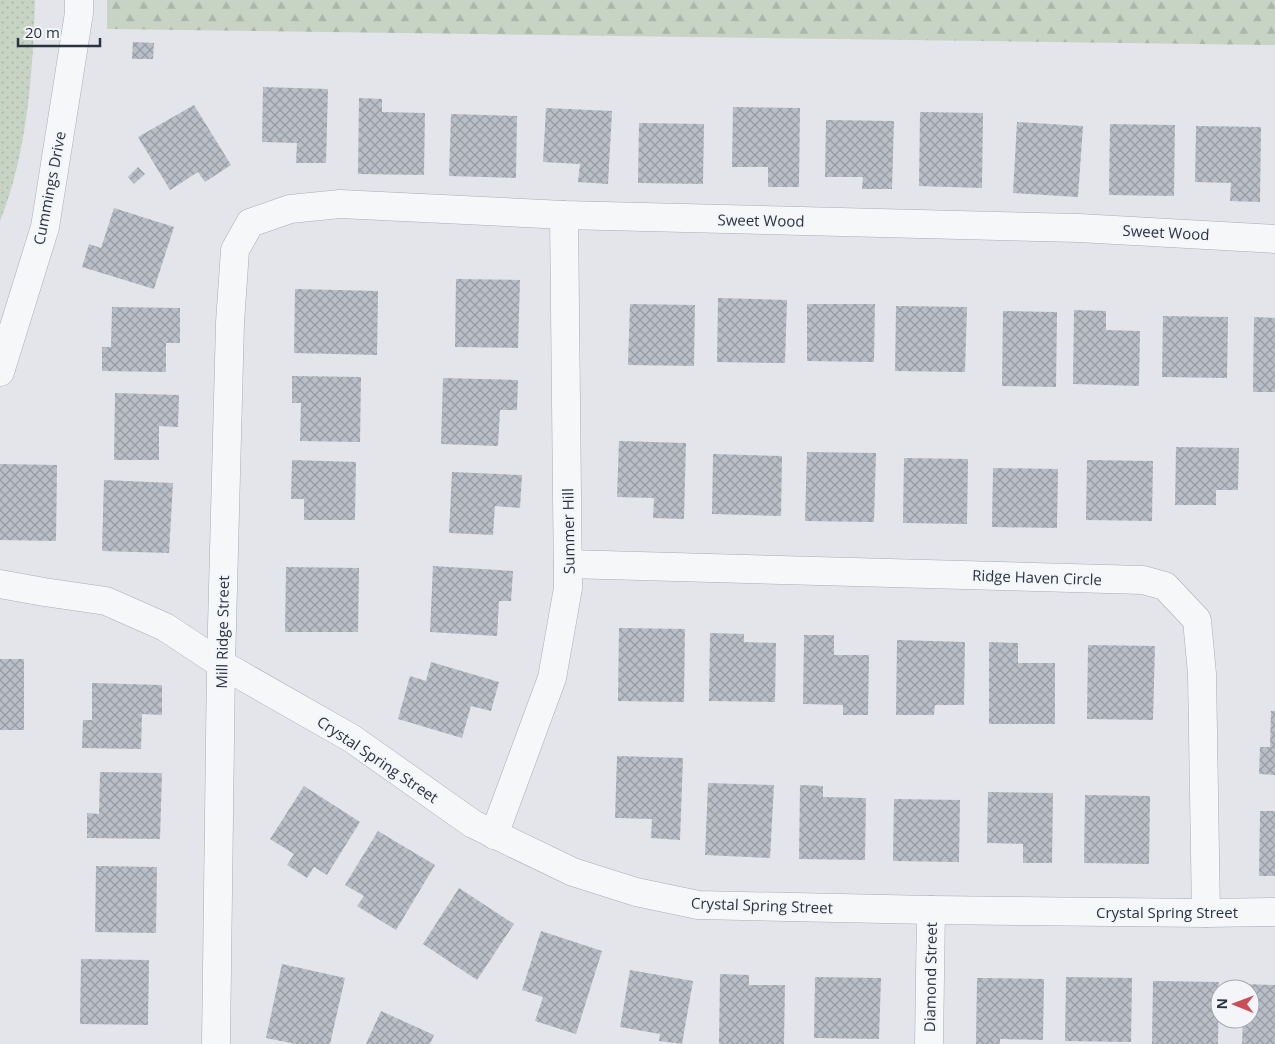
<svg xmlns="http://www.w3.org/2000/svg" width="1275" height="1044" font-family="'Open Sans',sans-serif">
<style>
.grass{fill:url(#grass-dots)}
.forest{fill:url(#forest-firs)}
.building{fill:url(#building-cross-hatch)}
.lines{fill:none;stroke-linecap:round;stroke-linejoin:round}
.minor-casing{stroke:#a8acb5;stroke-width:29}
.minor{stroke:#f6f7f9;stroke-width:28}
.labels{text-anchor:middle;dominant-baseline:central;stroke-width:4;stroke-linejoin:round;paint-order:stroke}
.street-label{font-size:15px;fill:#2b3242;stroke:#f3f5f8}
</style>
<defs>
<pattern id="grass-dots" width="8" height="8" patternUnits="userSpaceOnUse" patternTransform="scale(1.25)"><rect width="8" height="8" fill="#c7d4c4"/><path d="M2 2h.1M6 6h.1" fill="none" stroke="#abb6aa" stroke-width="1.8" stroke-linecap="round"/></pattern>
<pattern id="forest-firs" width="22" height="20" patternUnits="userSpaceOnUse" patternTransform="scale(1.25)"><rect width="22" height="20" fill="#c7d4c4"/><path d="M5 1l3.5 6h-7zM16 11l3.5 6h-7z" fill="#abb6aa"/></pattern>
<pattern id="building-cross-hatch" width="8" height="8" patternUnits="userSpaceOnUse" patternTransform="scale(1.25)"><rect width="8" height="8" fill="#babec7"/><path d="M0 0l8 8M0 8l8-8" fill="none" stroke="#979ba3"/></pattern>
</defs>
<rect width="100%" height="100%" fill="#e3e5eb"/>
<path class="grass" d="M 0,0 L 35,0 C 33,72 27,154 0,221 Z"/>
<path class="forest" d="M 107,0 L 1275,0 L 1275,45 L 107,29 Z"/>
<g class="building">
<path d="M 133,42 L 154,43 L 153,59 L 132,59 Z"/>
<path d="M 263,87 L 328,89 L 326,163 L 296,163 L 297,143 L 262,142 Z"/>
<path d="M 359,98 L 382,99 L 382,112 L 425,113 L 424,175 L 358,174 Z"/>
<path d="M 194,105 L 231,165 L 205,182 L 198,172 L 170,190 L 138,137 Z"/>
<path d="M 733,107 L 800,108 L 799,187 L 768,187 L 768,167 L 732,167 Z"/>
<path d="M 546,108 L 612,111 L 608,184 L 578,182 L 580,164 L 543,162 Z"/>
<path d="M 920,112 L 983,113 L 982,188 L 919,186 Z"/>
<path d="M 451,114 L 517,116 L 516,178 L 449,176 Z"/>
<path d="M 826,120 L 894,121 L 892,189 L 862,189 L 863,177 L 825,177 Z"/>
<path d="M 1017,122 L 1083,126 L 1078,197 L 1013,193 Z"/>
<path d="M 639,123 L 704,124 L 703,184 L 638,183 Z"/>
<path d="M 1110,124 L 1175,125 L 1174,196 L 1109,195 Z"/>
<path d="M 1196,126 L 1261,127 L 1260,202 L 1230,201 L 1231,183 L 1195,182 Z"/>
<path d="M 138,167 L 145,174 L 134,184 L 128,177 Z"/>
<path d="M 114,208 L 174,227 L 154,289 L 82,267 L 89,244 L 101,248 Z"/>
<path d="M 456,279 L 520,280 L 518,348 L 455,347 Z"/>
<path d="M 295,289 L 378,291 L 377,355 L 294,353 Z"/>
<path d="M 718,298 L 787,300 L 785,363 L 717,362 Z"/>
<path d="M 630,304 L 695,305 L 694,366 L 628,365 Z"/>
<path d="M 807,304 L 875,304 L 874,362 L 807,361 Z"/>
<path d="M 896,306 L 967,307 L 965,372 L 895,371 Z"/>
<path d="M 112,307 L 180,308 L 180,343 L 166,343 L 166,372 L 102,371 L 102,347 L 111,347 Z"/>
<path d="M 1074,310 L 1106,311 L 1106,330 L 1140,331 L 1139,386 L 1073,384 Z"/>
<path d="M 1003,311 L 1057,312 L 1056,387 L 1002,386 Z"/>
<path d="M 1163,316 L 1228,317 L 1227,378 L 1162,377 Z"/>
<path d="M 1254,317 L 1275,318 L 1275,392 L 1253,392 Z"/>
<path d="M 292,376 L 361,377 L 360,442 L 300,441 L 301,403 L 292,403 Z"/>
<path d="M 443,378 L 518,380 L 517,410 L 500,410 L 498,446 L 441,444 Z"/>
<path d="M 115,393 L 179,395 L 178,427 L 159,426 L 159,460 L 114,460 Z"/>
<path d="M 619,441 L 686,443 L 684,519 L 653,518 L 654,498 L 617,497 Z"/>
<path d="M 1176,447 L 1239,448 L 1238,490 L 1216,490 L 1216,505 L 1175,505 Z"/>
<path d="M 807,452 L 876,453 L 874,522 L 805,521 Z"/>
<path d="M 713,454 L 782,456 L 781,516 L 712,514 Z"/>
<path d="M 904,458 L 968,459 L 967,524 L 903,523 Z"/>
<path d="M 292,460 L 356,462 L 355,520 L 304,520 L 304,499 L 291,499 Z"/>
<path d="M 1087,460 L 1153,461 L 1152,521 L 1086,520 Z"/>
<path d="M 0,464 L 57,465 L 56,541 L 0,540 Z"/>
<path d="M 993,468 L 1058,469 L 1057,528 L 992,527 Z"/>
<path d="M 452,472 L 522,475 L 520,508 L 495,506 L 493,535 L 449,533 Z"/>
<path d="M 104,480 L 173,483 L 169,553 L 102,551 Z"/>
<path d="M 433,566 L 513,571 L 511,601 L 499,601 L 497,636 L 430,632 Z"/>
<path d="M 286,567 L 359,568 L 358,632 L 285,632 Z"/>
<path d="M 619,628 L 685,629 L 684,702 L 618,701 Z"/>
<path d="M 710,633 L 744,634 L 744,642 L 776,643 L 775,702 L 709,701 Z"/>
<path d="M 804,635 L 834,635 L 834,655 L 869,655 L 868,715 L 843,715 L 843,705 L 803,704 Z"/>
<path d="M 897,640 L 965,642 L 964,705 L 935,705 L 934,715 L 896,715 Z"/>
<path d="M 989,642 L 1018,643 L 1018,663 L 1055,663 L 1055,724 L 989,724 Z"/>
<path d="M 1088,645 L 1155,646 L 1153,720 L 1087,719 Z"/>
<rect x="0" y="659" width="24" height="71"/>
<path d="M 431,662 L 499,682 L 491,711 L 471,706 L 462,738 L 398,719 L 410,676 L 426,681 Z"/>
<path d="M 92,683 L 162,685 L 162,715 L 142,714 L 141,749 L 82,748 L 83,720 L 92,720 Z"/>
<path d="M 1271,711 L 1275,711 L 1275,775 L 1259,774 L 1260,747 L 1270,747 Z"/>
<path d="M 617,756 L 683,758 L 680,840 L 651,838 L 652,819 L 615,818 Z"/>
<path d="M 100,772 L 162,773 L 160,839 L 87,838 L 87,813 L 99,814 Z"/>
<path d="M 708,783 L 774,785 L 770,858 L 705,855 Z"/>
<path d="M 800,785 L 823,786 L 823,797 L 866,798 L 865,860 L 799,859 Z"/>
<path d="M 304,786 L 360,822 L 327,875 L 314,867 L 307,878 L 287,865 L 294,854 L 270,839 Z"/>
<path d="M 988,792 L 1053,793 L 1052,863 L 1023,863 L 1023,844 L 987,843 Z"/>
<path d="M 1085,795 L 1150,796 L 1149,864 L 1084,863 Z"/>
<path d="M 894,799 L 960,800 L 959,862 L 893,861 Z"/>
<path d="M 1260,811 L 1275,811 L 1275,876 L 1259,876 Z"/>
<path d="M 378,831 L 435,865 L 396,930 L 357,906 L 364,896 L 345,885 Z"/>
<path d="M 96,866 L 157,867 L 156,933 L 95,932 Z"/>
<path d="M 459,888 L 514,924 L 477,980 L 423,944 Z"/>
<path d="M 541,931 L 602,951 L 576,1034 L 535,1021 L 543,997 L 522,990 Z"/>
<path d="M 81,959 L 149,960 L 148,1025 L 80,1024 Z"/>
<path d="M 282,964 L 345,978 L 330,1044 L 296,1044 L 266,1038 Z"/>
<path d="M 630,970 L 693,981 L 682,1044 L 659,1041 L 660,1034 L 620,1027 Z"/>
<path d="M 720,974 L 749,975 L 749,985 L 785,985 L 784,1044 L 719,1044 Z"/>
<path d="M 815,977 L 881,978 L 879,1039 L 814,1038 Z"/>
<path d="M 1066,977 L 1132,978 L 1131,1042 L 1065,1041 Z"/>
<path d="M 977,978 L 1044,979 L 1043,1040 L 1000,1039 L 1000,1044 L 976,1044 Z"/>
<path d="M 1153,981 L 1219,982 L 1218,1044 L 1152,1044 Z"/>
<path d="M 1244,984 L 1275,985 L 1275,1044 L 1242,1044 L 1243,1019 L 1250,1019 L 1250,989 L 1243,989 Z"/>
<path d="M 381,1011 L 434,1035 L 430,1044 L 366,1044 Z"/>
</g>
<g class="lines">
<g class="minor-casing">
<g id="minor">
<path d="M 0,372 L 45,227 L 79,13 L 79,0"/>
<path d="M 568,564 L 1143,580 L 1165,586 L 1197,620 L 1202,674 L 1206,913"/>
<path d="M 0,584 L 44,592 L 106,601 L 165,627 L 221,664 L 351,738 L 473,824 L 573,872 L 636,892 L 698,905 L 931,910 L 1206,913 L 1275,912"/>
<path d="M 494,835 L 552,678 L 568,588 L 564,215"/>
<path d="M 216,1044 L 221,664 L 230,323 L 235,250 L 250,223 L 290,209 L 340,204 L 564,215 L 1079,228 L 1275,239"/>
<path d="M 929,1044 L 931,910"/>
</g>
</g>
<use href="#minor" class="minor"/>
</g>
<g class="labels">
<g class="street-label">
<text transform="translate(49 188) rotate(-79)">Cummings Drive</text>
<text transform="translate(761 220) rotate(1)">Sweet Wood</text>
<text transform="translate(1166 232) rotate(3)">Sweet Wood</text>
<text transform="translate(568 531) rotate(-91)">Summer Hill</text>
<text transform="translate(1037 577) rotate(2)">Ridge Haven Circle</text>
<text transform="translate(222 632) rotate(-89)">Mill Ridge Street</text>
<text transform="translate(378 759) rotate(34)">Crystal Spring Street</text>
<text transform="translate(762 905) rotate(2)">Crystal Spring Street</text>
<text x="1167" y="912">Crystal Spring Street</text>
<text transform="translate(930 977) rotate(-89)">Diamond Street</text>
</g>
</g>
<g transform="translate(1235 1004) rotate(271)"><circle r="24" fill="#f3f5f8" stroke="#a3a7af"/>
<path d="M0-4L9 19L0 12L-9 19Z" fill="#ca4e58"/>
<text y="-8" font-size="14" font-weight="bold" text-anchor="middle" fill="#2b3242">N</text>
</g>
<path d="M18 38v8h82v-8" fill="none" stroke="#2b3242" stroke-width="2.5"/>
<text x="25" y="38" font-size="15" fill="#2b3242" stroke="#f3f5f8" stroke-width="4" paint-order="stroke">20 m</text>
</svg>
